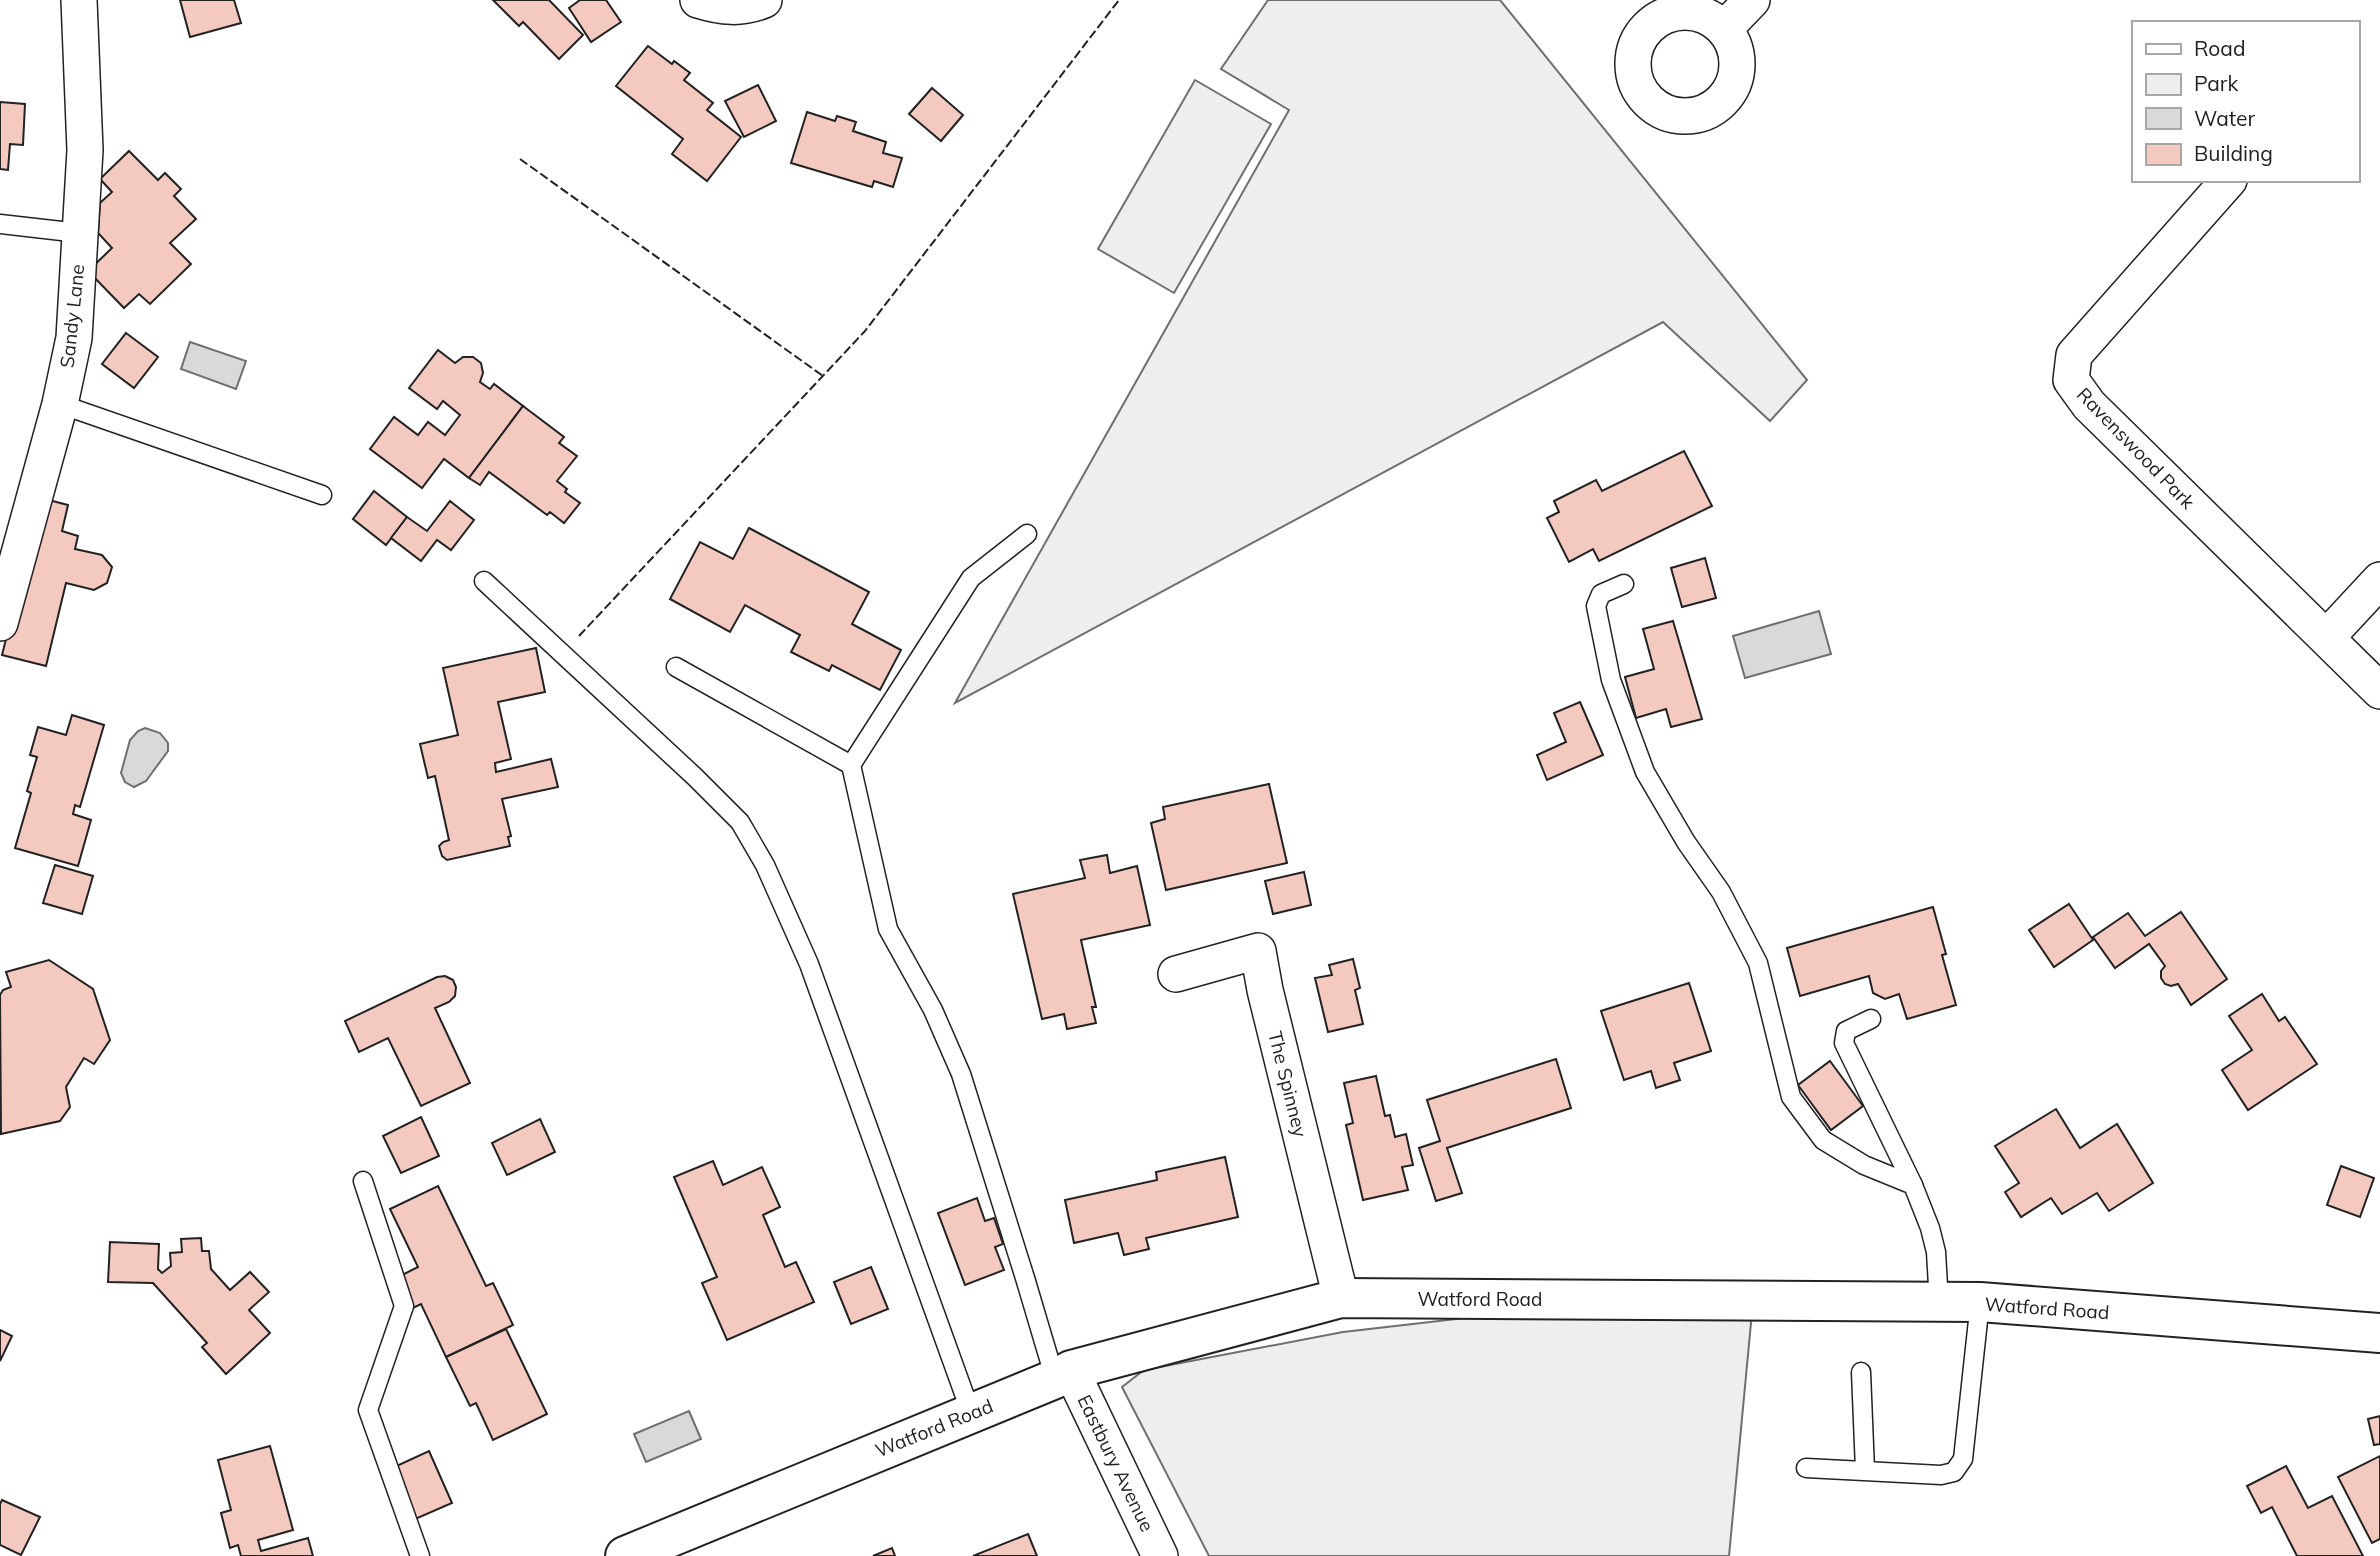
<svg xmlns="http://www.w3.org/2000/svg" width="2380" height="1556" font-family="Mulish,sans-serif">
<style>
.green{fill:#eee;stroke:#6f6f6f;stroke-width:2}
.water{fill:#d9d9d9;stroke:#6f6f6f;stroke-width:2}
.building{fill:#f3c9c0;stroke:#222;stroke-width:2}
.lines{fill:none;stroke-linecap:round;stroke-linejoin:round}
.lane-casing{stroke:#222;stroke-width:21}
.street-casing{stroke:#222;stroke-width:38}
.primary-casing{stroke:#222;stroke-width:42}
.lane{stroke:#fff;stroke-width:18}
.street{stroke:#fff;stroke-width:35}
.primary{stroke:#fff;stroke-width:38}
.fence{stroke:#222;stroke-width:2;stroke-dasharray:9 3.5;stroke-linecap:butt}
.labels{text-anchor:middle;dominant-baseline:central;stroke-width:5;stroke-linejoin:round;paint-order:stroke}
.street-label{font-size:19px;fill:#222;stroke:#fff}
</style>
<rect width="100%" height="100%" fill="#fff"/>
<g class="green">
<path d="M 1268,0 L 1500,0 L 1807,380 L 1770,421 L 1663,322 L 955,703 L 1289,110 L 1221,69 Z"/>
<path d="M 1195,80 L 1271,124 L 1174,293 L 1098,249 Z"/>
<path d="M 1595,1303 L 1755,1307 L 1751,1323 L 1729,1556 L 1209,1556 L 1122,1387 L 1144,1370 L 1343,1332 Z"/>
</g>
<g class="water">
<path d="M 190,342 L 246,361 L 236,389 L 181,369 Z"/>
<path d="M 1819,611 L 1831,654 L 1745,678 L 1733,636 Z"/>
<path d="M 145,728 L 160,733 L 168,743 L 168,751 L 146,781 L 134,787 L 125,782 L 121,773 L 130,740 L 138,731 Z"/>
<path d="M 689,1411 L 701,1439 L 646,1462 L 634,1434 Z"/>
</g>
<g class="building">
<path d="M 180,0 L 234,0 L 241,23 L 190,37 Z"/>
<path d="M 493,0 L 549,0 L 583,35 L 559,59 L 523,22 L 519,26 Z"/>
<path d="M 580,0 L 606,0 L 621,22 L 591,42 L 569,8 Z"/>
<path d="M 648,46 L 672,64 L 674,61 L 690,73 L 684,80 L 713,103 L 707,110 L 741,137 L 707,181 L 672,154 L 683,139 L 616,86 Z"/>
<path d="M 758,85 L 776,121 L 744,137 L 725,101 Z"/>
<path d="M 932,88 L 963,115 L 941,141 L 909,114 Z"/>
<path d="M 0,102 L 25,104 L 23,145 L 10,144 L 8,170 L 0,169 Z"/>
<path d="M 807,112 L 835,121 L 837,116 L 856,122 L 853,131 L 886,142 L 883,153 L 902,158 L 893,187 L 874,181 L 872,187 L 791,163 Z"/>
<path d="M 129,151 L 158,180 L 165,173 L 181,189 L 174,196 L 196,219 L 170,243 L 191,264 L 150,304 L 139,294 L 124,308 L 88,271 L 112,248 L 98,233 L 100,203 L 112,192 L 100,179 Z"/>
<path d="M 126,333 L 158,357 L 134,388 L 102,364 Z"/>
<path d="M 438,350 L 455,363 L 463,357 L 473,357 L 481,363 L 483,373 L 480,382 L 490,389 L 494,384 L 523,406 L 469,478 L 444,459 L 422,488 L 370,449 L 394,417 L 418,435 L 428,422 L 445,435 L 460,415 L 443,401 L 437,409 L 409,388 Z"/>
<path d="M 523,406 L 564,437 L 559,443 L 577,456 L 557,481 L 567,489 L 565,492 L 580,503 L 564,523 L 550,512 L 547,515 L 489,472 L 480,485 L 469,478 Z"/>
<path d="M 1684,451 L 1712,506 L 1599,561 L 1593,549 L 1569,562 L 1547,518 L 1559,512 L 1554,501 L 1596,480 L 1602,491 Z"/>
<path d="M 374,491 L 407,517 L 386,545 L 353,519 Z"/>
<path d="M 41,498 L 68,505 L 62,531 L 78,536 L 75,549 L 102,555 L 112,567 L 107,583 L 94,590 L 66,583 L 46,666 L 2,655 Z"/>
<path d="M 450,501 L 474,520 L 451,550 L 437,540 L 421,561 L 391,538 L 407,517 L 427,531 Z"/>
<path d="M 749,528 L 869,592 L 852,624 L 901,650 L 880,690 L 832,665 L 829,671 L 791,652 L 800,635 L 745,605 L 730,632 L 670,599 L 700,542 L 733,559 Z"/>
<path d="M 1705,558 L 1716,598 L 1682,607 L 1671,568 Z"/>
<path d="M 1673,621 L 1702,719 L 1671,727 L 1666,709 L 1636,718 L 1625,677 L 1654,669 L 1643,629 Z"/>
<path d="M 536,648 L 545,692 L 498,702 L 511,759 L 495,763 L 496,772 L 551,759 L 558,787 L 502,799 L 511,836 L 508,837 L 510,846 L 447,860 L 442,856 L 439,846 L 443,842 L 449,840 L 435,776 L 428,778 L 420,744 L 458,735 L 443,668 Z"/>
<path d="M 1580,702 L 1603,755 L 1547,780 L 1537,755 L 1566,742 L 1554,713 Z"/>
<path d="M 72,715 L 104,725 L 80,807 L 75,805 L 73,814 L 91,820 L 78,866 L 15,848 L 31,793 L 27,791 L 37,757 L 30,755 L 38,727 L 66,735 Z"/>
<path d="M 1269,784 L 1287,863 L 1166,890 L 1151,823 L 1165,819 L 1163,807 Z"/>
<path d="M 1107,855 L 1110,873 L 1137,866 L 1150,925 L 1081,940 L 1096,1007 L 1092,1007 L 1096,1023 L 1067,1029 L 1064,1014 L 1042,1019 L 1013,894 L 1085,878 L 1080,860 Z"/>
<path d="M 55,865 L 93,876 L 82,914 L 43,903 Z"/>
<path d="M 1304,872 L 1311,905 L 1273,914 L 1265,881 Z"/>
<path d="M 2069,904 L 2093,940 L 2054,967 L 2029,930 Z"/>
<path d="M 1933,907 L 1946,954 L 1942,955 L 1956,1005 L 1907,1019 L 1899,994 L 1885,999 L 1873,993 L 1869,976 L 1800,996 L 1787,948 Z"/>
<path d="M 2181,912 L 2227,979 L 2191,1005 L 2178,984 L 2171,986 L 2165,984 L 2161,978 L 2161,971 L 2165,966 L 2149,944 L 2115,968 L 2093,937 L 2128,913 L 2145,936 Z"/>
<path d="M 1353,959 L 1360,988 L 1355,990 L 1363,1024 L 1328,1032 L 1315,978 L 1332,975 L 1329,965 Z"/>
<path d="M 49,960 L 93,989 L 110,1040 L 94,1064 L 84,1058 L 66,1087 L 70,1107 L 60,1121 L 1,1134 L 0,995 L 3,990 L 11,987 L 6,972 Z"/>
<path d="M 445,976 L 453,980 L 456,987 L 455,996 L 449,1002 L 435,1008 L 470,1083 L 421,1106 L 388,1038 L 359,1052 L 345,1021 L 437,977 Z"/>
<path d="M 1689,983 L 1711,1051 L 1674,1063 L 1680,1080 L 1656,1088 L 1651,1071 L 1624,1080 L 1601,1011 Z"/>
<path d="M 2262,994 L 2279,1021 L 2285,1017 L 2317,1064 L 2248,1110 L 2222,1070 L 2252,1050 L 2229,1016 Z"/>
<path d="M 1556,1059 L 1571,1108 L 1447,1148 L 1462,1193 L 1436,1201 L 1419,1148 L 1440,1141 L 1427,1100 Z"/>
<path d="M 1830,1061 L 1863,1106 L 1831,1130 L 1798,1085 Z"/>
<path d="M 1376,1076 L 1385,1116 L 1390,1115 L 1395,1137 L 1406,1134 L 1413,1165 L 1402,1167 L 1408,1190 L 1363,1200 L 1346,1125 L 1353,1123 L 1344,1083 Z"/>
<path d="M 2056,1109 L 2080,1148 L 2117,1124 L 2153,1183 L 2109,1211 L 2097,1193 L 2062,1214 L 2051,1198 L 2021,1217 L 2005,1192 L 2019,1183 L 1995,1146 Z"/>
<path d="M 421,1117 L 439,1156 L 401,1173 L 383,1136 Z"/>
<path d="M 540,1119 L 555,1152 L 507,1175 L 492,1143 Z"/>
<path d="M 1225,1157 L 1238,1217 L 1146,1238 L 1149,1249 L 1124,1255 L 1118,1233 L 1074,1243 L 1065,1200 L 1157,1180 L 1156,1172 Z"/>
<path d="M 713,1161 L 723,1185 L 762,1167 L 780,1207 L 763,1215 L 785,1267 L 796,1262 L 814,1302 L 727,1340 L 702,1283 L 717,1277 L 674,1177 Z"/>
<path d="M 2341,1166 L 2374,1178 L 2360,1217 L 2327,1205 Z"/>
<path d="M 438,1186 L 486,1286 L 493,1283 L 513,1325 L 446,1357 L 421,1304 L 413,1308 L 398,1277 L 418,1267 L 390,1209 Z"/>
<path d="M 977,1198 L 985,1221 L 994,1218 L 1003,1244 L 995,1247 L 1004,1270 L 965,1285 L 938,1213 Z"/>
<path d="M 201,1238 L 202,1251 L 209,1251 L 211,1269 L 230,1290 L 250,1272 L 269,1292 L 249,1310 L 270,1333 L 226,1374 L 202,1347 L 207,1343 L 153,1283 L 108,1282 L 110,1242 L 159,1244 L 158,1269 L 162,1273 L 171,1266 L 170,1253 L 182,1252 L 181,1239 Z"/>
<path d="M 871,1267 L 888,1309 L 851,1324 L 834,1282 Z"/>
<path d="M 506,1329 L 547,1414 L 493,1440 L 476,1403 L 470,1406 L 446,1357 Z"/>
<path d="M 0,1330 L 12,1336 L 0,1361 Z"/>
<path d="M 2380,1416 L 2380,1444 L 2374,1445 L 2368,1419 Z"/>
<path d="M 270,1446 L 293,1530 L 258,1540 L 261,1551 L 308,1538 L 313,1556 L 241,1556 L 238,1545 L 230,1548 L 221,1513 L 231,1510 L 218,1460 Z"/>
<path d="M 429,1451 L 452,1503 L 413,1520 L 390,1469 Z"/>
<path d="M 2380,1456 L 2380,1539 L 2372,1543 L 2338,1477 Z"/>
<path d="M 2286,1466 L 2308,1508 L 2332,1496 L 2363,1556 L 2297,1556 L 2272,1507 L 2261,1513 L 2247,1486 Z"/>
<path d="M 2,1500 L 40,1517 L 21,1555 L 0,1545 L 0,1504 Z"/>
<path d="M 1028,1534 L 1037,1556 L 973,1556 Z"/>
<path d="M 892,1548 L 895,1556 L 873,1556 Z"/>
</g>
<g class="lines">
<g class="lane-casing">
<g id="lane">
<path d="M 0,224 L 79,233"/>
<path d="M 60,404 L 322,495"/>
<path d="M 484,581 L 695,777 L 740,822 L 765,865 L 809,964 L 971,1413"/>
<path d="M 1624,584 L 1601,594 L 1596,606 L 1611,680 L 1645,772 L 1686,842 L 1721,892 L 1758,963 L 1791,1097 L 1823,1140 L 1864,1165 L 1913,1185 L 1930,1228 L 1936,1252 L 1939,1303"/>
<path d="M 676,667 L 851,765 L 888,929 L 933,1010 L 961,1074 L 1025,1278 L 1055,1379"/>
<path d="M 851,765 L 971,578 L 1027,534"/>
<path d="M 1871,1019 L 1846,1031 L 1844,1043 L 1913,1185"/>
<path d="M 363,1181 L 404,1306 L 368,1410 L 420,1556"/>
<path d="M 1861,1372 L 1865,1470"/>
<path d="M 1806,1468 L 1941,1475 L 1954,1472 L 1963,1459 L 1980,1302"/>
</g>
</g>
<g class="street-casing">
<g id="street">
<path d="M 698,0 C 721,7 741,10 764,0"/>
<circle cx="1685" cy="64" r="52"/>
<path d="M 1724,29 L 1752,0"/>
<path d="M 2229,180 L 2074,355 L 2071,380 L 2089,405 L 2380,691"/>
<path d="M 0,623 L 60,404 L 74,338 L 85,150 L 79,0"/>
<path d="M 2327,637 L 2380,580"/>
<path d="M 1176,974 L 1258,951 L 1265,990 L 1341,1298"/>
<path d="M 1071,1370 L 1160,1556"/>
</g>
</g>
<g class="primary-casing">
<path id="primary" d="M 625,1556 L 1055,1379 L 1071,1370 L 1341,1298 L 1980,1302 L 2380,1333"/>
</g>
<use href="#lane" class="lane"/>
<use href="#street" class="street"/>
<use href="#primary" class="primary"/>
<g class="fence">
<path d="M 520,159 L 823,376"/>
<path d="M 579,636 L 865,331 L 1119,0"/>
</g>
</g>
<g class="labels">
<g class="street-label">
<text transform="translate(72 316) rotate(-84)">Sandy Lane</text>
<text transform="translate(2136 448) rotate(46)">Ravenswood Park</text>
<text transform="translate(1288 1084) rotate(76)">The Spinney</text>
<text x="1480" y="1299">Watford Road</text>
<text transform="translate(2047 1308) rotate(4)">Watford Road</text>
<text transform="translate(934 1428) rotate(-22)">Watford Road</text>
<text transform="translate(1116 1463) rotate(64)">Eastbury Avenue</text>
</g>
</g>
<rect x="2132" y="21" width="228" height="161" fill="#ffffff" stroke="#a7a7a7" stroke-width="2"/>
<rect x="2146" y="44" width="35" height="10" fill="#ffffff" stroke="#a7a7a7" stroke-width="2"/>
<text x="2194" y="56" font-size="21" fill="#222222">Road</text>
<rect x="2146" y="74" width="35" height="21" fill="#eeeeee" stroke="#a7a7a7" stroke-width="2"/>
<text x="2194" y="91" font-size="21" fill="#222222">Park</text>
<rect x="2146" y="108" width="35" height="21" fill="#d9d9d9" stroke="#a7a7a7" stroke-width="2"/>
<text x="2194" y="126" font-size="21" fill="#222222">Water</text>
<rect x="2146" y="144" width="35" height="21" fill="#f3c9c0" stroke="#a7a7a7" stroke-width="2"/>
<text x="2194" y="161" font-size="21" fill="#222222">Building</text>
</svg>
